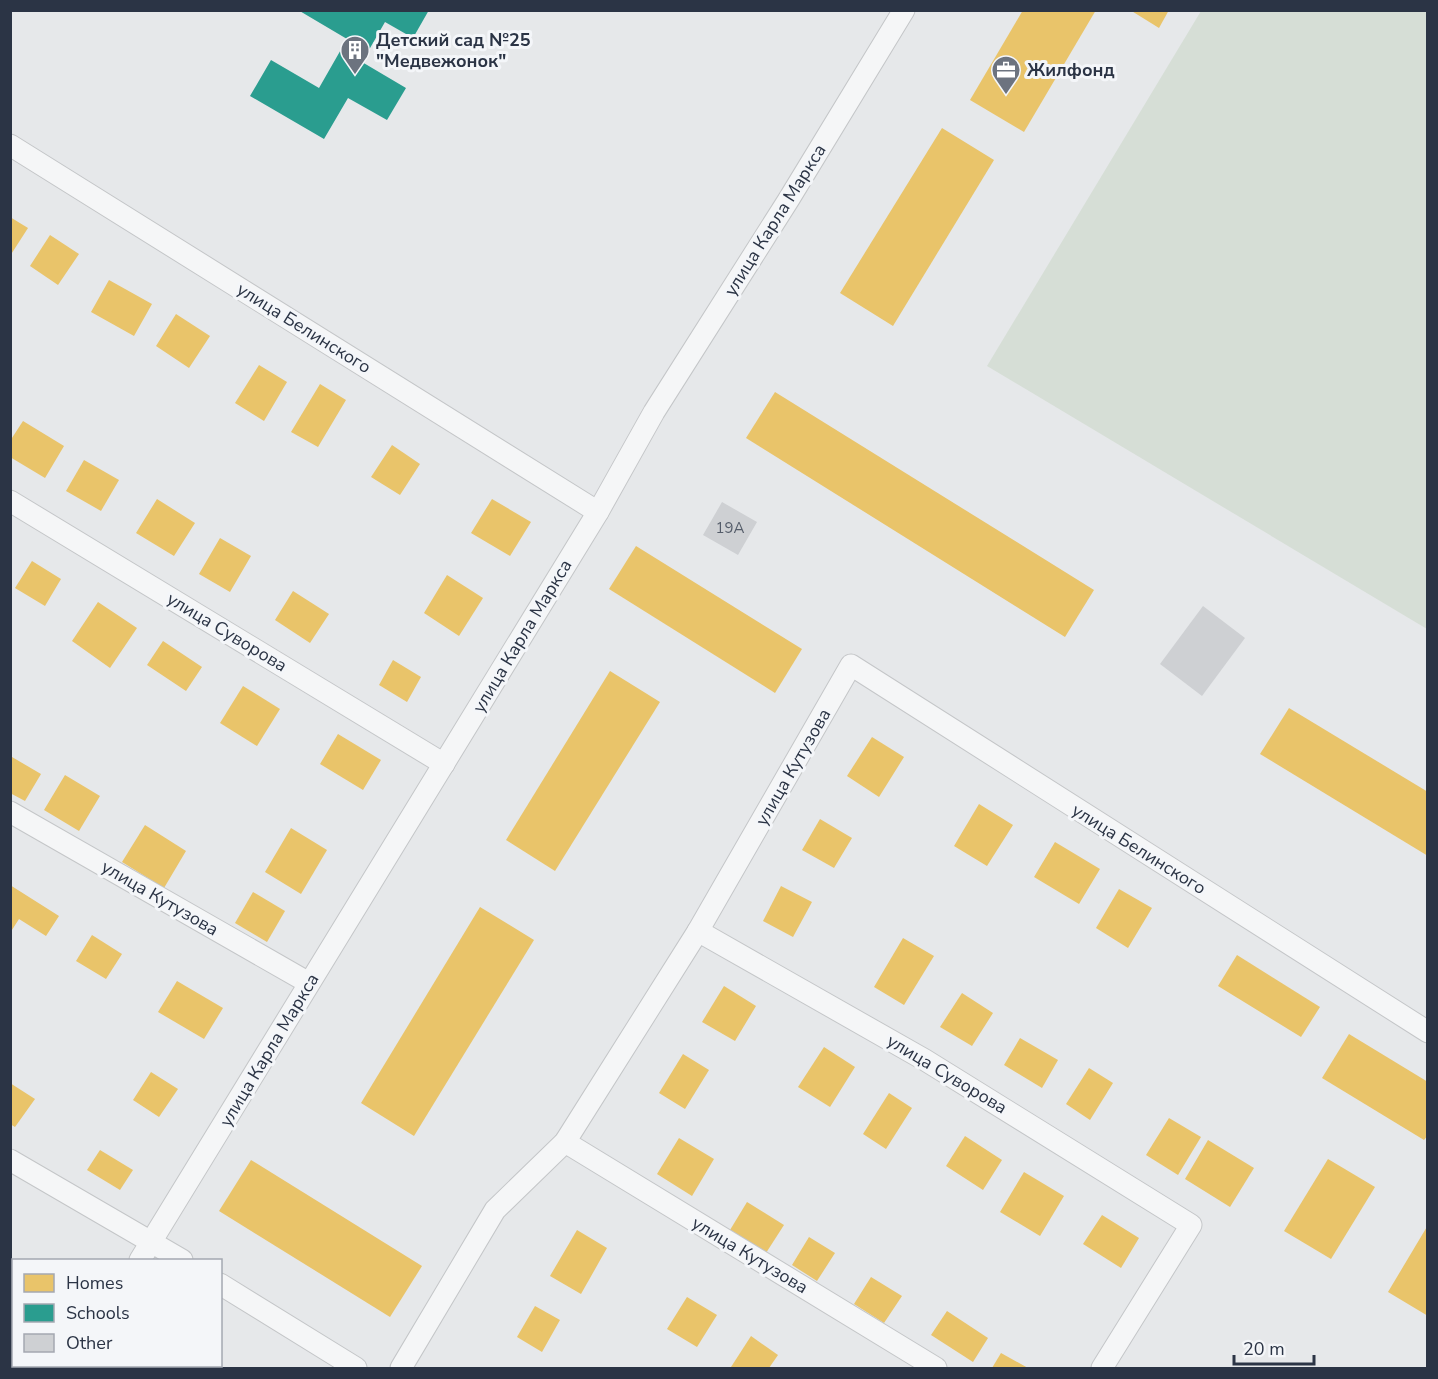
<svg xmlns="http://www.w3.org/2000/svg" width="1438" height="1379" font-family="'Nunito Sans',sans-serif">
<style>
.green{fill:#d6ded6}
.homes{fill:#e9c46a}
.schools{fill:#2a9d8f}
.building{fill:#ced0d3}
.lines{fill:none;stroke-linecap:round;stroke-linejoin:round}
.minor-casing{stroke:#c4c6c8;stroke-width:23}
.minor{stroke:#f5f6f7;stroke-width:21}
.labels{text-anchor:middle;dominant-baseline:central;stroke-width:6;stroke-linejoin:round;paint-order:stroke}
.number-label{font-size:15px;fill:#545c69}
.poi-label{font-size:18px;font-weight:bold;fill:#2b3445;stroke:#f4f6f9;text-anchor:start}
.street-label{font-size:18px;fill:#2b3445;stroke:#f4f6f9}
</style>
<rect width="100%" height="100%" fill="#e6e8ea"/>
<path class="green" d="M 1201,11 L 1427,11 L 1427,629 L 987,366 Z"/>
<g class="homes">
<path d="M 1023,10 L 1096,10 L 1024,132 L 970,100 Z"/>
<path d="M 1130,10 L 1169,10 L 1159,28 Z"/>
<path d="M 942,128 L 994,160 L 893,326 L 840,293 Z"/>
<path d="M 10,217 L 28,228 L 10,256 Z"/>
<path d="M 50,235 L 79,254 L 58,285 L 30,266 Z"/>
<path d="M 109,280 L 152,304 L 134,336 L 91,312 Z"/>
<path d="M 176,314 L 210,336 L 189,368 L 156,346 Z"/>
<path d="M 259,365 L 287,382 L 264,421 L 235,403 Z"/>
<path d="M 320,384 L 346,400 L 318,447 L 291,432 Z"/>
<path d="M 775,392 L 1094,590 L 1065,637 L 746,438 Z"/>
<path d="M 23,421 L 64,446 L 45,478 L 10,457 L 10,441 Z"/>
<path d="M 392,445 L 420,464 L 400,495 L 371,477 Z"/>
<path d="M 84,460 L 119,480 L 101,511 L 66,491 Z"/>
<path d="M 157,499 L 195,523 L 174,556 L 136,533 Z"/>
<path d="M 492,499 L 531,522 L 510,556 L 471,533 Z"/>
<path d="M 220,538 L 251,556 L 230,592 L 199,574 Z"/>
<path d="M 636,546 L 802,649 L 775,693 L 609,589 Z"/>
<path d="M 32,561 L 61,579 L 45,606 L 15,588 Z"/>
<path d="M 447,575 L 483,598 L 459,636 L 424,613 Z"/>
<path d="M 293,591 L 329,614 L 310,643 L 275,620 Z"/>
<path d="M 98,602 L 137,628 L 110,668 L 72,641 Z"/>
<path d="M 163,641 L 202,667 L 186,691 L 147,665 Z"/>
<path d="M 393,660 L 421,677 L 407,702 L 379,685 Z"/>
<path d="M 610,671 L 660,702 L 555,871 L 506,840 Z"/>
<path d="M 243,686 L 280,709 L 257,746 L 220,723 Z"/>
<path d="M 1289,708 L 1428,792 L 1428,856 L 1260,754 Z"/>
<path d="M 338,734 L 381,760 L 363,790 L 320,764 Z"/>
<path d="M 872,737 L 904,757 L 879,797 L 847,776 Z"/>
<path d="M 12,757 L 41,774 L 25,801 L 10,793 L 10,760 Z"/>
<path d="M 65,775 L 100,796 L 79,831 L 44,810 Z"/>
<path d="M 979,804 L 1013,825 L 987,866 L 954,846 Z"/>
<path d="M 820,819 L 852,838 L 834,868 L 802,850 Z"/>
<path d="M 145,825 L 186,851 L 164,888 L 122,862 Z"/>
<path d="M 291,828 L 327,850 L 301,894 L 265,872 Z"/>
<path d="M 1055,842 L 1100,869 L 1079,904 L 1034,877 Z"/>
<path d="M 10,885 L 59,916 L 46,936 L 19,919 L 10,933 Z"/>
<path d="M 781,886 L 812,902 L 793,937 L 763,921 Z"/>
<path d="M 1119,889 L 1152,908 L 1128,948 L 1096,928 Z"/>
<path d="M 253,892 L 285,911 L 267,942 L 235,923 Z"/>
<path d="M 480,907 L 534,940 L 414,1136 L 361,1103 Z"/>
<path d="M 92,935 L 122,954 L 106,979 L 76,961 Z"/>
<path d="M 903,938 L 934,956 L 904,1005 L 874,987 Z"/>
<path d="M 1237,955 L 1320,1007 L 1301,1037 L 1218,986 Z"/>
<path d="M 177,981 L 223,1008 L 204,1039 L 158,1012 Z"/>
<path d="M 724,986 L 756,1006 L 735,1041 L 702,1022 Z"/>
<path d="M 962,993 L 993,1013 L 972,1046 L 940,1027 Z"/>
<path d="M 1349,1034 L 1428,1082 L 1428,1135 L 1424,1140 L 1322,1078 Z"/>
<path d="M 1020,1038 L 1058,1060 L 1042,1088 L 1004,1065 Z"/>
<path d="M 824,1047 L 855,1067 L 830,1107 L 798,1087 Z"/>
<path d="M 683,1054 L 709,1070 L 685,1109 L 659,1093 Z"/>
<path d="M 1089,1068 L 1113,1083 L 1090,1120 L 1066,1104 Z"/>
<path d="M 151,1072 L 178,1089 L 159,1117 L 133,1100 Z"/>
<path d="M 10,1083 L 35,1099 L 15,1127 L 10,1124 Z"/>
<path d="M 889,1093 L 912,1108 L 886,1149 L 863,1134 Z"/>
<path d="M 1169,1118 L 1201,1137 L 1178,1175 L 1146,1155 Z"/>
<path d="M 965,1136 L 1002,1160 L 983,1190 L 946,1166 Z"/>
<path d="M 679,1138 L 714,1159 L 692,1196 L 657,1174 Z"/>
<path d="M 1208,1140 L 1254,1168 L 1230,1207 L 1185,1179 Z"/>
<path d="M 100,1150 L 133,1170 L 120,1190 L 87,1170 Z"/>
<path d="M 1328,1159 L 1375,1187 L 1331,1259 L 1284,1231 Z"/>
<path d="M 251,1160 L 422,1266 L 390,1317 L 219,1211 Z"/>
<path d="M 1024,1172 L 1064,1196 L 1040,1236 L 1000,1212 Z"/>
<path d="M 747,1202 L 784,1225 L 766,1253 L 730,1230 Z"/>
<path d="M 1102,1215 L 1139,1238 L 1121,1268 L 1083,1244 Z"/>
<path d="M 1428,1225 L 1428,1316 L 1388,1292 Z"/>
<path d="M 577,1230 L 607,1248 L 581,1294 L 550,1276 Z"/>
<path d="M 809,1237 L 835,1253 L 817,1281 L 792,1265 Z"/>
<path d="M 871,1277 L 902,1296 L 884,1323 L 854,1304 Z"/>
<path d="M 687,1297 L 717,1315 L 697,1347 L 667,1329 Z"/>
<path d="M 535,1306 L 560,1320 L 542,1352 L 517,1337 Z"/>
<path d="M 947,1311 L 988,1338 L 973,1362 L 931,1335 Z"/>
<path d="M 751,1336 L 778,1355 L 769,1368 L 733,1368 L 731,1367 Z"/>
<path d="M 1001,1353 L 1028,1368 L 992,1368 Z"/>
<path d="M 131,1366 L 200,1366 L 205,1368 L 130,1368 Z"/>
</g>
<path class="schools" d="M 298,10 L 429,10 L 413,38 L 385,22 L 362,62 L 406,88 L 387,120 L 348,98 L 324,139 L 250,96 L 271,60 L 319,88 L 347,39 Z"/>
<g class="building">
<path d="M 722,502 L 757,522 L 738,555 L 703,535 Z"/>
<path d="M 1203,606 L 1245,638 L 1202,696 L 1160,664 Z"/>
</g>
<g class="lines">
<g class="minor-casing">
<g id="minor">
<path d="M 10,145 L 598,512"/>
<path d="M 10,501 L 444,764"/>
<path d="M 10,812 L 309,983"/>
<path d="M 698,931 L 925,1060 L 1191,1225 L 1102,1368"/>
<path d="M 565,1142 L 936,1368"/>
<path d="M 10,1160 L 182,1260"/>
<path d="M 140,1260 L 598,512 L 654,412 L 789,199 L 904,10"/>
<path d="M 220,1284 L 356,1368"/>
<path d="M 74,1368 L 76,1366"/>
<path d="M 401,1368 L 495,1210 L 565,1142 L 698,931 L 851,665 L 1428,1032"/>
</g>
</g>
<use href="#minor" class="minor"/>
</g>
<defs>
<g id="building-pin" transform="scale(1.5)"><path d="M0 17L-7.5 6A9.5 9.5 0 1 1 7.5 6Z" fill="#6c737f" stroke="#f4f6f9"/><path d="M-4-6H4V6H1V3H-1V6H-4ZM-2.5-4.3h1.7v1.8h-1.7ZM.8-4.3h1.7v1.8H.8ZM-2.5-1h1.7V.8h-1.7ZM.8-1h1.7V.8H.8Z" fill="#fff"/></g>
<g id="office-pin" transform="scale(1.5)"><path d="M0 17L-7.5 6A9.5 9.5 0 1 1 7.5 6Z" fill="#6c737f" stroke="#f4f6f9"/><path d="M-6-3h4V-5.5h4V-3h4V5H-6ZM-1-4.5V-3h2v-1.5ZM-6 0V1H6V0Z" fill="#fff"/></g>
</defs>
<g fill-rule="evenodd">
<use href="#building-pin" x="355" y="50"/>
<use href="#office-pin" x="1006" y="70"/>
</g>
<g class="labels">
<g class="number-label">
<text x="730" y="528">19А</text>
</g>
<g class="poi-label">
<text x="376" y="40">Детский сад №25<tspan x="376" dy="21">"Медвежонок"</tspan></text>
<text x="1027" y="70">Жилфонд</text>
</g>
<g class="street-label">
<text transform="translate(775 220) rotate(-58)">улица Карла Маркса</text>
<text transform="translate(304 328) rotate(32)">улица Белинского</text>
<text transform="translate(227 632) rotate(31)">улица Суворова</text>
<text transform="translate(522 636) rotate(-59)">улица Карла Маркса</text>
<text transform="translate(793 767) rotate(-60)">улица Кутузова</text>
<text transform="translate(1139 849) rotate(32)">улица Белинского</text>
<text transform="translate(160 898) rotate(30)">улица Кутузова</text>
<text transform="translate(269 1050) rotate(-59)">улица Карла Маркса</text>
<text transform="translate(947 1074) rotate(31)">улица Суворова</text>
<text transform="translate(750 1255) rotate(31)">улица Кутузова</text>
</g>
</g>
<rect width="1438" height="1379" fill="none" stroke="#2b3445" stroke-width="24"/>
<rect x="12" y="1259" width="210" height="108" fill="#f4f6f9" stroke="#a4a8b1" stroke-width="1.5"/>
<rect x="24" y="1274" width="30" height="18" fill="#e9c46a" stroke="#a4a8b1" stroke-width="1.5"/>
<text x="66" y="1289" font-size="18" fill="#2b3445">Homes</text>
<rect x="24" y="1304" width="30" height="18" fill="#2a9d8f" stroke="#a4a8b1" stroke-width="1.5"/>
<text x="66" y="1319" font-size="18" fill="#2b3445">Schools</text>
<rect x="24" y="1334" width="30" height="18" fill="#ced0d3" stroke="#a4a8b1" stroke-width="1.5"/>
<text x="66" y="1349" font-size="18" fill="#2b3445">Other</text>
<path d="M1234 1355v9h80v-9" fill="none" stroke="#2b3445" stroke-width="3"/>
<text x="1243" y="1355" font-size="18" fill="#2b3445" stroke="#f4f6f9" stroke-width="4.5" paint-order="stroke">20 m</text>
</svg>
